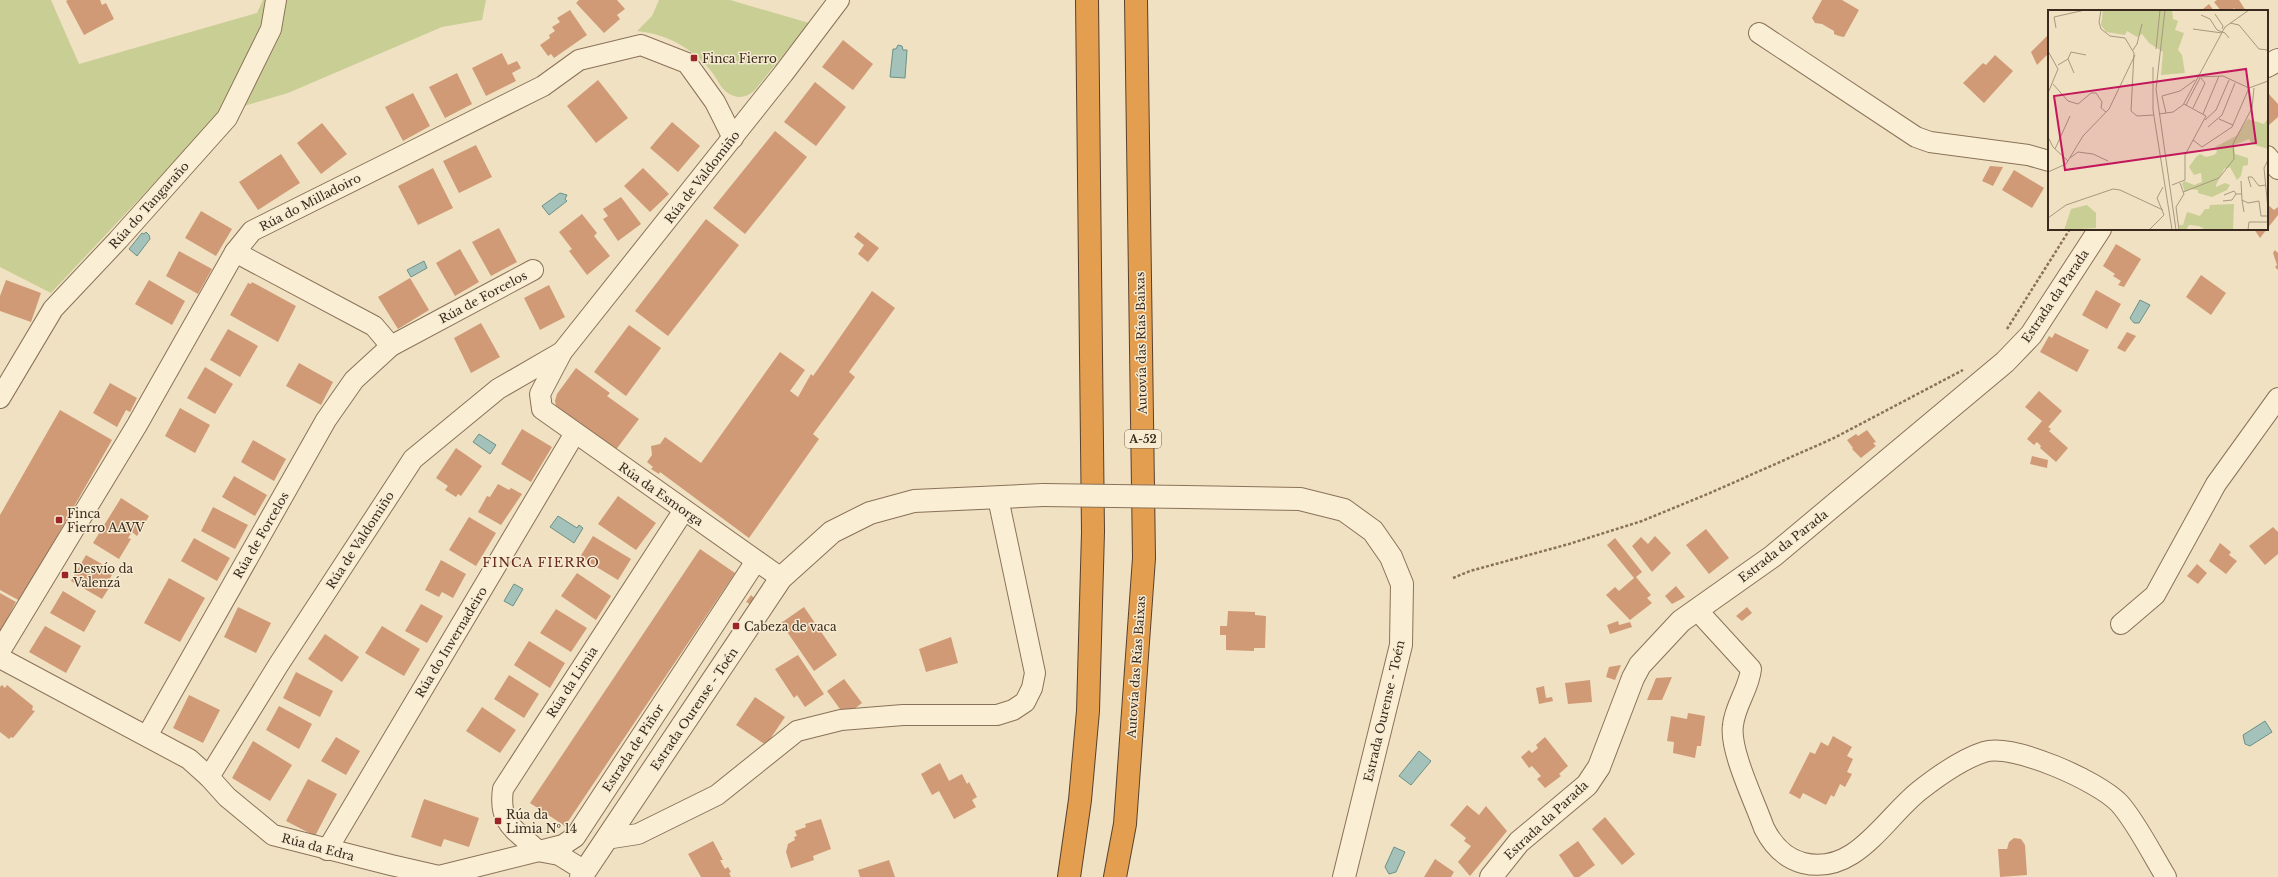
<svg xmlns="http://www.w3.org/2000/svg" width="2278" height="877" font-family="'Libre Baskerville',serif">
<style>
.green{fill:#c9ce95}
.water{fill:#a4c2b9;stroke:#6b9187}
.building{fill:#d09a76}
.lines{fill:none;stroke-linecap:round;stroke-linejoin:round}
.minor-casing{stroke:#8a7258;stroke-width:22}
.tertiary-casing{stroke:#8a7258;stroke-width:24}
.motorway-casing{stroke:#58402d;stroke-width:24}
.path{stroke:#8a7258;stroke-width:2.5;stroke-dasharray:3 2;stroke-linecap:butt}
.minor{stroke:#faeed5;stroke-width:20}
.tertiary{stroke:#faeed5;stroke-width:22}
.motorway{stroke:#e39f4f;stroke-width:22}
.tertiary-bridge-casing{stroke:#8a7258;stroke-width:24;stroke-linecap:butt}
.tertiary-bridge{stroke:#faeed5;stroke-width:22}
.poi-dot{fill:#9c2528;stroke:#f7ebd2;stroke-width:1.5}
.labels{text-anchor:middle;dominant-baseline:central;stroke-width:3;stroke-linejoin:round;paint-order:stroke}
.shield{fill:#f7ebd2;stroke:#726453;stroke-width:1}
.shield-label{font-size:11px;font-weight:bold;fill:#392a1d}
.poi-label{font-size:12px;fill:#392a1d;stroke:#f7ebd2;text-anchor:start}
.street-label{font-size:12px;fill:#392a1d;stroke:#f7ebd2}
.neighbourhood-label{font-size:13px;letter-spacing:1px;fill:#68291b;stroke:#f7ebd2}
.inset-road{fill:none;stroke:#a79880;stroke-width:1}
.view{fill:#c2185b;fill-opacity:0.15;stroke:#c2185b;stroke-width:2}
.inset-edge{fill:none;stroke:#392a1d;stroke-width:2}
</style>
<rect width="100%" height="100%" fill="#f0e1c2"/>
<g class="green">
<path d="M 0,0 L 51,0 L 79,64 L 257,13 L 263,0 L 486,0 L 482,20 L 442,27 L 288,93 L 220,113 L 51,293 L 0,267 Z"/>
<path d="M 659,0 L 730,0 L 809,23 L 754,91 C 746,98 737,99 728,93 C 720,88 717,78 711,71 C 692,48 667,34 637,31 L 652,16 Z"/>
</g>
<g class="water">
<path d="M 898,45 L 902,46 L 903,50 L 907,50 L 905,78 L 890,77 L 893,49 L 896,49 Z"/>
<path d="M 560,193 L 567,195 L 565,199 L 567,201 L 549,215 L 542,206 Z"/>
<path d="M 146,232 L 149,235 L 150,239 L 137,256 L 129,249 L 142,233 L 144,234 Z"/>
<path d="M 424,261 L 427,268 L 411,277 L 407,270 Z"/>
<path d="M 2140,300 L 2150,305 L 2139,323 L 2134,323 L 2130,318 Z"/>
<path d="M 479,434 L 496,445 L 490,454 L 473,442 Z"/>
<path d="M 558,516 L 577,528 L 579,525 L 583,528 L 574,543 L 550,527 Z"/>
<path d="M 514,584 L 523,589 L 513,606 L 504,601 Z"/>
<path d="M 2265,721 L 2272,732 L 2250,746 L 2245,744 L 2243,735 Z"/>
<path d="M 1419,751 L 1431,761 L 1411,785 L 1399,776 Z"/>
<path d="M 1394,847 L 1405,852 L 1396,872 L 1389,874 L 1385,867 Z"/>
</g>
<g class="building">
<path d="M 68,0 L 100,0 L 102,5 L 106,3 L 114,19 L 84,35 L 66,1 Z"/>
<path d="M 579,0 L 617,0 L 625,9 L 617,15 L 620,19 L 604,33 L 576,3 Z"/>
<path d="M 1822,0 L 1842,0 L 1859,10 L 1844,37 L 1839,36 L 1834,34 L 1834,31 L 1822,24 L 1815,23 L 1812,18 Z"/>
<path d="M 2217,0 L 2239,0 L 2246,11 L 2236,11 L 2234,8 L 2231,11 L 2221,11 L 2214,2 Z"/>
<path d="M 2209,4 L 2214,11 L 2205,11 L 2203,9 Z"/>
<path d="M 570,10 L 587,35 L 554,58 L 551,54 L 548,56 L 540,45 L 550,38 L 549,35 L 555,31 L 552,27 L 560,22 L 557,18 Z"/>
<path d="M 2049,34 L 2049,53 L 2037,65 L 2031,52 Z"/>
<path d="M 843,40 L 873,64 L 853,90 L 822,67 Z"/>
<path d="M 502,53 L 508,65 L 517,61 L 521,68 L 512,73 L 516,81 L 486,96 L 472,68 Z"/>
<path d="M 1995,55 L 2013,71 L 1984,103 L 1963,83 L 1983,63 L 1986,65 Z"/>
<path d="M 457,73 L 472,104 L 445,118 L 429,87 Z"/>
<path d="M 598,80 L 628,118 L 596,143 L 567,106 Z"/>
<path d="M 815,82 L 846,107 L 816,146 L 784,122 Z"/>
<path d="M 2267,92 L 2278,104 L 2278,117 L 2269,125 L 2267,123 Z"/>
<path d="M 413,93 L 430,126 L 403,141 L 385,107 Z"/>
<path d="M 672,122 L 700,146 L 678,172 L 650,148 Z"/>
<path d="M 322,123 L 347,154 L 321,174 L 297,143 Z"/>
<path d="M 775,131 L 807,157 L 745,234 L 713,208 Z"/>
<path d="M 476,145 L 492,177 L 459,193 L 443,161 Z"/>
<path d="M 281,154 L 300,183 L 258,210 L 239,182 Z"/>
<path d="M 1990,166 L 2003,167 L 1993,186 L 1982,181 Z"/>
<path d="M 433,168 L 453,208 L 418,225 L 398,186 Z"/>
<path d="M 643,168 L 669,194 L 650,212 L 624,186 Z"/>
<path d="M 2014,170 L 2044,188 L 2032,208 L 2002,190 Z"/>
<path d="M 621,197 L 641,224 L 618,241 L 603,219 L 608,216 L 603,209 Z"/>
<path d="M 2267,204 L 2274,210 L 2278,207 L 2278,215 L 2267,229 Z"/>
<path d="M 201,211 L 232,229 L 216,256 L 185,238 Z"/>
<path d="M 582,214 L 597,233 L 594,236 L 610,256 L 587,275 L 569,251 L 572,249 L 559,232 Z"/>
<path d="M 706,219 L 739,245 L 668,336 L 635,311 Z"/>
<path d="M 499,228 L 517,262 L 491,276 L 472,242 Z"/>
<path d="M 2254,229 L 2267,229 L 2260,238 Z"/>
<path d="M 858,232 L 879,248 L 868,262 L 858,254 L 864,245 L 854,237 Z"/>
<path d="M 2116,244 L 2141,259 L 2124,287 L 2118,285 L 2121,281 L 2113,276 L 2115,274 L 2103,266 Z"/>
<path d="M 460,249 L 479,282 L 455,296 L 436,263 Z"/>
<path d="M 2275,250 L 2278,253 L 2278,270 L 2275,267 L 2277,265 L 2273,253 Z"/>
<path d="M 179,251 L 212,269 L 198,294 L 166,276 Z"/>
<path d="M 2201,275 L 2226,293 L 2211,315 L 2186,297 Z"/>
<path d="M 410,278 L 429,310 L 398,329 L 378,297 Z"/>
<path d="M 6,280 L 41,293 L 31,322 L 0,311 L 0,296 Z"/>
<path d="M 149,280 L 185,301 L 172,325 L 135,304 Z"/>
<path d="M 252,282 L 296,306 L 278,342 L 230,315 L 248,283 L 251,284 Z"/>
<path d="M 549,285 L 565,317 L 540,330 L 524,298 Z"/>
<path d="M 2096,290 L 2121,304 L 2107,329 L 2082,315 Z"/>
<path d="M 872,291 L 895,308 L 849,372 L 855,377 L 813,434 L 819,439 L 749,538 L 660,472 L 659,474 L 651,469 L 653,467 L 647,462 L 652,455 L 651,446 L 660,444 L 665,437 L 701,463 L 780,352 L 805,370 L 790,391 L 798,397 L 811,374 L 813,376 L 818,369 Z"/>
<path d="M 481,323 L 500,357 L 471,373 L 454,338 Z"/>
<path d="M 629,325 L 661,348 L 626,396 L 594,372 Z"/>
<path d="M 228,329 L 258,346 L 240,377 L 210,360 Z"/>
<path d="M 2127,332 L 2136,336 L 2125,352 L 2117,348 Z"/>
<path d="M 2055,333 L 2089,350 L 2077,372 L 2040,352 L 2049,336 L 2052,338 Z"/>
<path d="M 299,363 L 333,382 L 321,405 L 286,386 Z"/>
<path d="M 205,367 L 233,384 L 215,414 L 187,398 Z"/>
<path d="M 576,368 L 610,393 L 607,396 L 639,419 L 615,451 L 556,406 L 555,401 L 557,394 Z"/>
<path d="M 110,383 L 137,398 L 130,412 L 126,410 L 117,427 L 93,413 Z"/>
<path d="M 2039,391 L 2062,411 L 2048,427 L 2051,429 L 2049,431 L 2068,448 L 2056,462 L 2040,448 L 2041,446 L 2037,442 L 2034,445 L 2027,439 L 2042,421 L 2025,407 Z"/>
<path d="M 180,408 L 210,425 L 195,453 L 165,436 Z"/>
<path d="M 60,410 L 112,440 L 20,601 L 0,590 L 0,515 Z"/>
<path d="M 522,429 L 552,447 L 531,482 L 501,464 Z"/>
<path d="M 1867,430 L 1876,442 L 1873,443 L 1876,446 L 1861,458 L 1852,449 L 1853,448 L 1847,440 L 1856,434 L 1858,436 Z"/>
<path d="M 253,440 L 286,459 L 274,481 L 241,462 Z"/>
<path d="M 456,448 L 482,466 L 461,496 L 458,494 L 456,497 L 445,490 L 448,486 L 436,478 Z"/>
<path d="M 2032,456 L 2048,460 L 2047,468 L 2030,464 Z"/>
<path d="M 234,476 L 267,495 L 255,516 L 222,497 Z"/>
<path d="M 498,484 L 509,490 L 511,488 L 522,494 L 501,525 L 478,512 L 487,496 L 490,497 Z"/>
<path d="M 618,496 L 656,523 L 636,550 L 598,524 Z"/>
<path d="M 121,498 L 149,516 L 137,536 L 132,532 L 128,538 L 131,539 L 119,559 L 93,543 Z"/>
<path d="M 213,507 L 248,525 L 235,549 L 201,531 Z"/>
<path d="M 469,517 L 496,533 L 476,566 L 449,550 Z"/>
<path d="M 2273,527 L 2278,532 L 2278,554 L 2265,565 L 2249,546 Z"/>
<path d="M 1706,529 L 1729,558 L 1709,574 L 1686,545 Z"/>
<path d="M 593,536 L 631,559 L 618,580 L 580,557 Z"/>
<path d="M 1655,536 L 1671,553 L 1652,572 L 1632,546 L 1641,537 L 1648,544 Z"/>
<path d="M 194,538 L 230,558 L 217,581 L 181,561 Z"/>
<path d="M 1615,538 L 1642,572 L 1636,577 L 1651,595 L 1647,598 L 1652,603 L 1630,620 L 1606,595 L 1615,587 L 1619,591 L 1634,578 L 1607,545 Z"/>
<path d="M 2220,543 L 2231,552 L 2229,555 L 2237,561 L 2226,574 L 2209,561 Z"/>
<path d="M 700,549 L 735,573 L 565,826 L 530,803 Z"/>
<path d="M 86,555 L 114,571 L 106,586 L 109,588 L 102,599 L 71,581 Z"/>
<path d="M 441,560 L 466,574 L 453,598 L 442,592 L 439,597 L 425,590 Z"/>
<path d="M 2197,564 L 2207,573 L 2198,584 L 2187,576 Z"/>
<path d="M 577,573 L 611,596 L 596,620 L 561,596 Z"/>
<path d="M 169,578 L 205,598 L 180,642 L 144,623 Z"/>
<path d="M 1676,586 L 1685,597 L 1672,604 L 1665,596 Z"/>
<path d="M 63,591 L 96,611 L 84,632 L 50,613 Z"/>
<path d="M 0,593 L 16,602 L 0,632 Z"/>
<path d="M 751,595 L 754,598 L 750,604 L 746,602 Z"/>
<path d="M 421,604 L 443,616 L 427,643 L 405,631 Z"/>
<path d="M 238,607 L 271,623 L 256,653 L 224,637 Z"/>
<path d="M 804,607 L 837,655 L 814,671 L 781,623 Z"/>
<path d="M 1747,607 L 1752,613 L 1742,621 L 1736,616 Z"/>
<path d="M 556,609 L 587,628 L 571,652 L 540,633 Z"/>
<path d="M 1228,611 L 1255,612 L 1255,615 L 1266,616 L 1265,648 L 1254,648 L 1254,651 L 1226,650 L 1226,635 L 1220,635 L 1220,626 L 1227,626 Z"/>
<path d="M 1618,621 L 1619,625 L 1630,622 L 1632,627 L 1610,634 L 1607,625 Z"/>
<path d="M 45,626 L 81,646 L 66,673 L 29,652 Z"/>
<path d="M 382,626 L 420,649 L 404,676 L 365,653 Z"/>
<path d="M 325,634 L 359,657 L 342,682 L 308,659 Z"/>
<path d="M 951,637 L 958,663 L 926,672 L 919,649 Z"/>
<path d="M 529,641 L 565,663 L 550,688 L 514,665 Z"/>
<path d="M 798,655 L 824,694 L 805,707 L 797,695 L 794,698 L 775,669 Z"/>
<path d="M 1621,665 L 1615,680 L 1606,677 L 1609,667 Z"/>
<path d="M 296,672 L 333,691 L 320,717 L 283,698 Z"/>
<path d="M 509,675 L 539,694 L 524,718 L 494,699 Z"/>
<path d="M 1672,677 L 1662,700 L 1647,700 L 1656,678 Z"/>
<path d="M 844,679 L 862,703 L 845,716 L 827,691 Z"/>
<path d="M 1590,680 L 1592,702 L 1568,704 L 1565,683 Z"/>
<path d="M 2,685 L 5,688 L 7,685 L 33,706 L 32,710 L 35,711 L 13,738 L 11,737 L 9,739 L 0,732 L 0,687 Z"/>
<path d="M 1544,686 L 1546,698 L 1552,697 L 1553,701 L 1539,704 L 1536,688 Z"/>
<path d="M 189,695 L 220,710 L 203,743 L 173,728 Z"/>
<path d="M 755,697 L 785,717 L 766,745 L 736,725 Z"/>
<path d="M 279,706 L 312,724 L 299,749 L 266,730 Z"/>
<path d="M 482,707 L 516,730 L 500,753 L 466,731 Z"/>
<path d="M 1688,713 L 1705,716 L 1701,746 L 1697,746 L 1695,758 L 1673,753 L 1674,742 L 1667,741 L 1671,716 L 1687,719 Z"/>
<path d="M 1833,736 L 1852,747 L 1847,756 L 1853,759 L 1847,772 L 1852,774 L 1845,787 L 1840,784 L 1834,797 L 1831,795 L 1826,805 L 1803,793 L 1800,799 L 1789,793 L 1810,752 L 1815,754 L 1821,742 L 1828,746 Z"/>
<path d="M 336,737 L 360,751 L 346,775 L 321,761 Z"/>
<path d="M 1545,737 L 1568,766 L 1559,774 L 1561,776 L 1545,788 L 1537,779 L 1541,776 L 1532,766 L 1529,768 L 1521,757 L 1529,750 L 1532,753 L 1538,748 L 1536,745 Z"/>
<path d="M 253,741 L 292,765 L 270,801 L 232,778 Z"/>
<path d="M 940,763 L 949,781 L 962,774 L 967,784 L 969,782 L 977,797 L 972,800 L 976,807 L 954,819 L 939,791 L 932,795 L 921,774 Z"/>
<path d="M 308,779 L 337,794 L 315,836 L 286,821 Z"/>
<path d="M 424,799 L 479,818 L 469,847 L 444,839 L 441,847 L 411,837 Z"/>
<path d="M 1467,805 L 1479,815 L 1486,806 L 1507,831 L 1470,876 L 1458,862 L 1471,846 L 1464,841 L 1466,838 L 1450,825 Z"/>
<path d="M 1605,817 L 1635,854 L 1622,865 L 1592,829 Z"/>
<path d="M 821,819 L 831,849 L 813,856 L 814,860 L 791,868 L 786,852 L 788,844 L 795,840 L 794,837 L 797,836 L 795,831 L 806,827 L 805,824 Z"/>
<path d="M 2014,838 L 2021,839 L 2025,845 L 2027,875 L 2000,877 L 1998,849 L 2007,849 L 2009,842 Z"/>
<path d="M 713,841 L 723,860 L 720,860 L 725,869 L 728,867 L 731,872 L 729,873 L 731,877 L 701,877 L 688,854 Z"/>
<path d="M 1578,841 L 1595,865 L 1579,877 L 1574,877 L 1559,855 Z"/>
<path d="M 1435,859 L 1454,872 L 1451,877 L 1424,877 Z"/>
<path d="M 889,860 L 895,877 L 860,877 L 858,870 Z"/>
</g>
<g class="lines">
<g class="minor-casing">
<g id="minor">
<path d="M 1759,33 L 1916,137 L 1930,142 L 2028,155 L 2049,161"/>
<path d="M 2267,156 L 2278,169"/>
<path d="M 235,252 L 374,326 L 391,346"/>
<path d="M 0,398 L 53,309 L 118,240 L 227,118 L 271,29 L 276,0"/>
<path d="M 781,578 L 542,409 L 540,394 L 562,352 L 783,74 L 839,0"/>
<path d="M 1697,610 L 1751,669 C 1749,689 1735,705 1733,725 C 1729,750 1755,802 1764,828 C 1772,844 1784,858 1803,863 C 1855,876 1884,819 1919,791 C 1938,776 1962,759 1984,752 C 2013,743 2098,781 2119,803 C 2135,820 2153,856 2166,877"/>
<path d="M 2121,624 L 2155,595 L 2216,484 L 2278,398"/>
<path d="M 0,651 L 137,425 L 235,252 L 252,231 L 543,86 L 579,60 L 641,45 L 687,63 L 715,102 L 733,138"/>
<path d="M 0,658 L 189,759 L 209,777 L 227,797 L 273,835 L 391,865 L 439,876 L 563,845 L 575,837 L 756,561"/>
<path d="M 147,736 L 326,420 L 354,380 L 391,346 L 533,270"/>
<path d="M 209,777 L 279,664 L 413,459 L 498,389 L 562,352"/>
<path d="M 606,839 L 638,834 L 717,795 L 797,731 L 841,720 L 903,715 L 997,715 L 1013,710 L 1025,702 L 1032,688 L 1035,673 L 998,498"/>
<path d="M 327,850 L 575,433"/>
<path d="M 538,851 C 515,829 498,824 503,789 L 684,510"/>
<path d="M 538,851 L 559,855 L 585,871"/>
</g>
</g>
<g class="tertiary-casing">
<g id="tertiary">
<path d="M 2267,66 L 2278,60"/>
<path d="M 1185,497 L 1300,499 L 1344,510 L 1373,531 L 1391,557 L 1402,584 L 1401,645 L 1344,877"/>
<path d="M 581,877 L 781,578 L 832,532 L 870,513 L 914,501 L 1043,495"/>
<path d="M 1491,877 L 1519,842 L 1587,785 L 1599,767 L 1633,678 L 1640,665 L 1681,621 L 1773,556 L 2005,362 L 2031,335 L 2100,229"/>
</g>
</g>
<g class="motorway-casing">
<g id="motorway">
<path d="M 1069,877 L 1080,800 L 1088,711 L 1093,532 L 1087,0"/>
<path d="M 1115,877 L 1125,824 L 1144,558 L 1136,0"/>
</g>
</g>
<g class="path">
<path d="M 2007,329 L 2070,229"/>
<path d="M 1453,578 L 1470,571 L 1569,544 L 1642,521 L 1710,493 L 1834,438 L 1963,370"/>
</g>
<use href="#minor" class="minor"/>
<use href="#tertiary" class="tertiary"/>
<use href="#motorway" class="motorway"/>
<g class="tertiary-bridge-casing">
<path id="tertiary-bridge" d="M 1043,495 L 1185,497"/>
</g>
<use href="#tertiary-bridge" class="tertiary-bridge"/>
</g>
<g class="poi-dot">
<rect x="690" y="54" width="8" height="8" rx="2"/>
<rect x="55" y="516" width="8" height="8" rx="2"/>
<rect x="61" y="571" width="8" height="8" rx="2"/>
<rect x="732" y="622" width="8" height="8" rx="2"/>
<rect x="494" y="817" width="8" height="8" rx="2"/>
</g>
<g class="labels">
<rect class="shield" x="1125" y="430" width="36" height="18" rx="3"/>
<g class="shield-label">
<text x="1143" y="439">A-52</text>
</g>
<g class="poi-label">
<text x="702" y="58">Finca Fierro</text>
<text x="67" y="513">Finca<tspan x="67" dy="14">Fierro AAVV</tspan></text>
<text x="73" y="568">Desvío da<tspan x="73" dy="14">Valenzá</tspan></text>
<text x="744" y="626">Cabeza de vaca</text>
<text x="506" y="814">Rúa da<tspan x="506" dy="14">Limia Nº 14</tspan></text>
</g>
<g class="street-label">
<text transform="translate(702 177) rotate(-52)">Rúa de Valdomiño</text>
<text transform="translate(310 202) rotate(-27)">Rúa do Milladoiro</text>
<text transform="translate(149 205) rotate(-48)">Rúa do Tangaraño</text>
<text transform="translate(2055 296) rotate(-56)">Estrada da Parada</text>
<text transform="translate(483 297) rotate(-28)">Rúa de Forcelos</text>
<text transform="translate(1141 343) rotate(-91)">Autovía das Rías Baixas</text>
<text transform="translate(661 494) rotate(35)">Rúa da Esmorga</text>
<text transform="translate(261 535) rotate(-60)">Rúa de Forcelos</text>
<text transform="translate(360 540) rotate(-57)">Rúa de Valdomiño</text>
<text transform="translate(1783 546) rotate(-38)">Estrada da Parada</text>
<text transform="translate(451 642) rotate(-59)">Rúa do Invernadeiro</text>
<text transform="translate(1136 667) rotate(-86)">Autovía das Rías Baixas</text>
<text transform="translate(572 682) rotate(-57)">Rúa da Limia</text>
<text transform="translate(694 709) rotate(-56)">Estrada Ourense - Toén</text>
<text transform="translate(1384 711) rotate(-77)">Estrada Ourense - Toén</text>
<text transform="translate(633 748) rotate(-57)">Estrada de Piñor</text>
<text transform="translate(1546 820) rotate(-43)">Estrada da Parada</text>
<text transform="translate(318 847) rotate(15)">Rúa da Edra</text>
</g>
<g class="neighbourhood-label">
<text x="541" y="562">FINCA FIERRO</text>
</g>
</g>
<g transform="translate(2048 10)">
<rect width="220" height="220" fill="#f0e1c2"/>
<path d="M 55,0 L 124,0 L 125,9 L 130,11 L 127,20 L 136,23 L 130,40 L 134,45 L 137,63 L 113,65 L 115,42 L 101,33 L 94,24 L 89,27 L 79,21 L 77,25 L 58,22 L 53,15 ZM 220,108 L 220,139 L 204,134 L 201,129 L 186,135 L 187,144 L 200,148 L 200,155 L 195,156 L 193,166 L 189,170 L 182,157 L 176,159 L 168,175 L 168,177 L 177,173 L 182,175 L 179,180 L 164,187 L 150,183 L 150,180 L 142,179 L 137,182 L 134,174 L 136,171 L 146,175 L 154,172 L 153,163 L 146,165 L 141,157 L 148,147 L 152,144 L 158,147 L 166,145 L 169,142 L 167,137 L 188,126 L 200,109 L 216,114 ZM 186,194 L 185,220 L 158,220 L 151,216 L 141,215 L 138,220 L 132,220 L 131,215 L 135,215 L 139,202 L 152,206 L 157,199 L 161,199 L 162,195 ZM 39,195 L 48,203 L 48,218 L 16,220 L 23,199 Z" fill="#c9ce95"/>
<path class="inset-road" d="M 53,0 L 51,12 L 53,19 L 62,26 L 77,28 L 86,43 L 83,101 L 89,106 L 106,105M 117,0 L 108,79 L 128,220M 202,0 L 220,0M 167,4 L 175,16 L 174,19M 153,5 L 162,9 L 169,20 L 177,23 L 181,28M 182,13 L 191,15 L 211,39 L 220,40M 8,18 L 6,7 L 37,0M 145,19 L 174,23M 108,39 L 112,0M 85,40 L 89,34 L 94,14M 0,41 L 10,59 L 0,83M 20,49 L 26,63M 10,55 L 20,49 L 23,42 L 38,45M 105,57 L 105,100 L 124,220M 149,67 L 175,66 L 201,78 L 220,71M 5,74 L 20,91 L 30,94 L 43,83 L 48,83 L 54,92 L 53,98 L 58,102M 138,95 L 152,68M 145,98 L 157,73 L 153,68M 118,103 L 114,86 L 132,81 L 147,70M 111,104 L 125,102 L 135,95 L 177,17 L 201,0M 155,104 L 171,66M 171,109 L 185,115M 157,110 L 168,100 L 181,70M 160,117 L 174,105 L 187,73M 0,127 L 5,137 L 20,151M 145,130 L 154,137 L 184,117 L 201,78M 7,139 L 22,106M 22,148 L 30,142 L 45,144 L 60,151M 220,150 L 216,158 L 220,199M 0,162 L 18,154 L 35,126 L 61,99 L 87,45M 193,171 L 194,190 L 200,193 L 211,191 L 213,206 L 220,206M 124,175 L 137,170 L 137,145 L 158,106 L 136,94M 203,177 L 200,167 L 204,167 L 211,176 L 218,175M 135,182 L 171,168 L 186,149 L 185,134 L 204,98 L 206,78M 176,185 L 186,181 L 188,184M 194,190 L 196,202M 175,191 L 184,190 L 188,184 L 194,184M 0,208 L 18,195 L 65,179 L 72,180 L 115,200M 101,220 L 116,205 L 109,188 L 115,177M 131,220 L 128,197 L 136,184 L 132,173M 200,220 L 201,212 L 220,212"/>
<path class="view" d="M 198,59 L 208,133 L 17,160 L 6,86 Z"/>
<rect width="220" height="220" class="inset-edge"/>
</g>
</svg>
